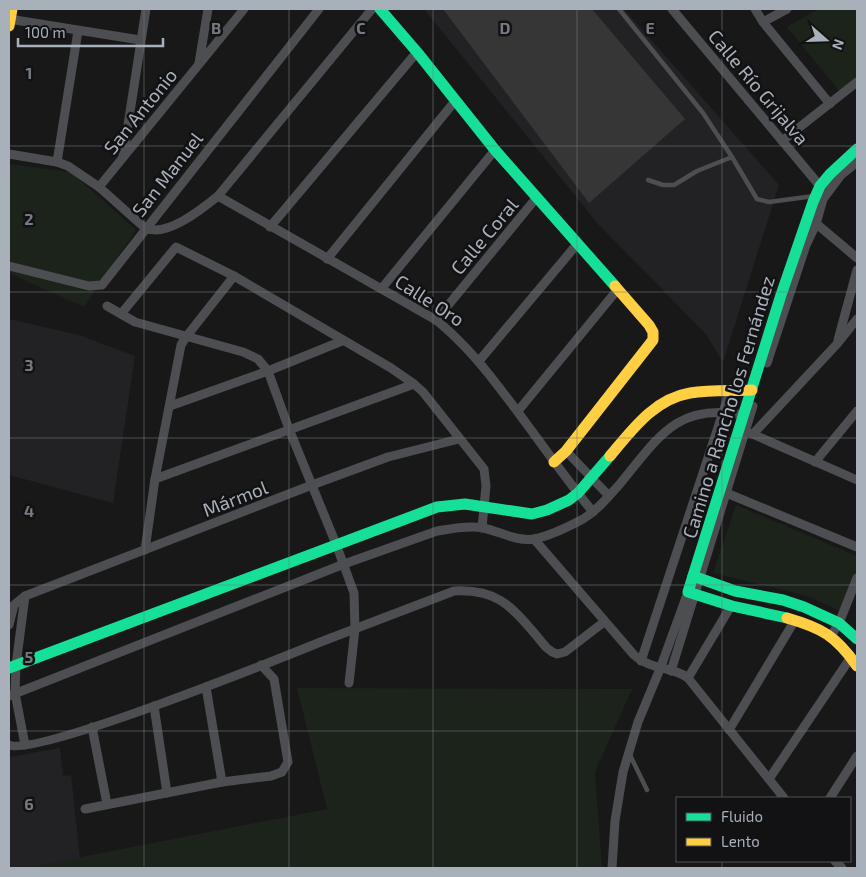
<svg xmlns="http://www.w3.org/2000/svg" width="866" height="877" font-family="'Exo 2',sans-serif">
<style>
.built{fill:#222224}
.green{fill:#1b231b}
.building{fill:#363637}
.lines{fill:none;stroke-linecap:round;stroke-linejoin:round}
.lane{stroke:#4c4e51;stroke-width:4.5}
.street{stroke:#4c4e51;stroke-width:9}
.fast{stroke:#16e098;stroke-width:11}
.slow{stroke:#ffcf43;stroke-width:11}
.grid{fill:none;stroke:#767b81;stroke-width:1;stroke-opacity:0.55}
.labels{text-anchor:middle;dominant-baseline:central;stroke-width:5;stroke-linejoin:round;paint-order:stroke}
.street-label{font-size:19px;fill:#a8b0ba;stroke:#121214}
.grid-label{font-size:16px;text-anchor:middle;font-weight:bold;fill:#767b81;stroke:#121214;stroke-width:5;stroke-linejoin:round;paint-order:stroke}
</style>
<rect width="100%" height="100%" fill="#181818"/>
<g class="built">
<path d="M 424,9 L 624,9 L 779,185 L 723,362 L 705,333 L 598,224 Z"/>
<path d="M 9,319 L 79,335 L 135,356 L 113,503 L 9,475 Z"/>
<path d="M 60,748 L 63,776 L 71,775 L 81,868 L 9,868 L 9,757 Z"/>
</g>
<g class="green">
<path d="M 818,9 L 857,9 L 857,79 L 840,92 L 787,27 Z"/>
<path d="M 9,164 L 71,172 L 136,230 L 84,307 L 9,273 Z"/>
<path d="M 736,505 L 857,556 L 857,572 L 840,611 L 807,596 L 713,573 Z"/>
<path d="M 297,688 L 632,689 L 595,772 L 602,868 L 25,868 L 327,809 Z"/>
</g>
<path class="building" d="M 443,9 L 592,9 L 685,119 L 589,203 Z"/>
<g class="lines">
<g class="lane">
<path d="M 619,9 L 703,113 L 732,157 L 757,199 L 769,202 L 814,196"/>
<path d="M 648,180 L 663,185 L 674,185 L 697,171 L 732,157"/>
<path d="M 630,755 L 647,790"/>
</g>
<g class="street">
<path d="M 672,9 L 820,186"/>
<path d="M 755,9 L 763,22 L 830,104"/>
<path d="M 9,19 L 140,40"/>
<path d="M 763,22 L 787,9"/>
<path d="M 199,63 L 208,9"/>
<path d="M 782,141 L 857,82"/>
<path d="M 9,154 L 57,162 L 68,166 L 99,187 L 145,228 C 166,238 202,209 218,196 L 372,9"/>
<path d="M 123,157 L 146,9"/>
<path d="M 57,162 L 78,31"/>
<path d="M 99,187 L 244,9"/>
<path d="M 218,196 L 436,320 C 461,340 479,361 498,386 C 531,428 560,472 593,512"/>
<path d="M 812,220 L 857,258"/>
<path d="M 270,227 L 417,52"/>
<path d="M 327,259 L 455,101"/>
<path d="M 9,266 L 89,286 L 102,285 L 319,9"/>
<path d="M 382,288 L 495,150"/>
<path d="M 107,306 L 135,322 L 243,352 L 258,359 L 268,371 L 289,429 L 336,544 L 354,593 L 355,629 L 349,683"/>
<path d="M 121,314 L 176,247 L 234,276 L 391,368 L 414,384 L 423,392 L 484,469 L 486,486 L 482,528"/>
<path d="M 436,320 L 537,197"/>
<path d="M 838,340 L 857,270"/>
<path d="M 479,361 L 578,243"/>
<path d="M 767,363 L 806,245 L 816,224 L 823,199 L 841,175 L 857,162"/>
<path d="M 170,406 L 268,371 L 342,341"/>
<path d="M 518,411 L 618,289"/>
<path d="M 750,433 L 857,480"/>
<path d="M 753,434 L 837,344 L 857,319"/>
<path d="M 566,451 L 609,496"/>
<path d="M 815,462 L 857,411"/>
<path d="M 155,479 L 414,384"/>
<path d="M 724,492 L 857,547"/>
<path d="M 534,539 L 634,655 C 652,671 673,666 688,678 L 784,798"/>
<path d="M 145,550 L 155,479 L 181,345 L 186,337 L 234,276"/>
<path d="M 9,625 L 14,605 L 25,596 L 312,485 L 388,457 L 459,439"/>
<path d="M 831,636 L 839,623 L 857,578"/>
<path d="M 641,661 L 730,391"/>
<path d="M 671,671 L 753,406"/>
<path d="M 688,678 L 731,606"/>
<path d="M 206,687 L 222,782"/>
<path d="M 9,696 L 344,564 L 437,531 C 452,529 468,525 483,528 C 499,531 517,542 534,539 C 549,536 570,526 583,519 C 598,510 608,497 619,485 C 658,438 676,402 744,415"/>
<path d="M 154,706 L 167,793"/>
<path d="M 92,727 L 107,804"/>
<path d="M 729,730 L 795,620"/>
<path d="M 9,745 C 36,757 281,658 323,641 C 367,624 410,608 454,591 C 495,589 510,604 535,634 C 542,642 547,651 557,654 L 565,652 L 604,622"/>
<path d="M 25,745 L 15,693 L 16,665 L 25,596"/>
<path d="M 769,779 L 851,657"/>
<path d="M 830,798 L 857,756"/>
<path d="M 85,809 L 222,782 L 271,776 L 282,772 L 288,762 L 275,685 L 274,679 L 261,665"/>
<path d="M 835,861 L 842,868"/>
<path d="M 612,868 L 615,821 L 623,772 L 638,722 L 660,669 L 688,592"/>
</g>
<g class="fast">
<path d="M 380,9 L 417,52 L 495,150 L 615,286"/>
<path d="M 693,576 L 735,591 L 783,600 L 804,607 L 839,623 L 857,639"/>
<path d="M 787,618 L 732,606 L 688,592 L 781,295 L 813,202 L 820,186 L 830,174 L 857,149"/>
<path d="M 9,668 L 437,507 L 465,504 L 532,514 L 547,510 L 569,500 L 578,493 L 610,456"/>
</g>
<g class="slow">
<path d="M 9,26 L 12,9"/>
<path d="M 610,456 C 632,430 654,399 690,393 C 710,390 732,391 752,390"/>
<path d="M 554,462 L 566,451 L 653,340 L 653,332 L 649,325 L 615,286"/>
<path d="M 787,618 C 822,628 836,636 857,666"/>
</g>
</g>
<path class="grid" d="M 144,9 L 144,868M 289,9 L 289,868M 433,9 L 433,868M 577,9 L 577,868M 722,9 L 722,798M 9,146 L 857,146M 9,292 L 857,292M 9,438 L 857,438M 9,585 L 857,585M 9,731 L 857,731M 722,861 L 722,868"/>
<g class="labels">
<g class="street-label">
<text transform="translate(759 87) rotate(50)">Calle Río Grijalva</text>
<text transform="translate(140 111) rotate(-51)">San Antonio</text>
<text transform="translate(167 174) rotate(-52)">San Manuel</text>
<text transform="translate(484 236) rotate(-50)">Calle Coral</text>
<text transform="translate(430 300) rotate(33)">Calle Oro</text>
<text transform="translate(728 407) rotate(-73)">Camino a Rancho los Fernández</text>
<text transform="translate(235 498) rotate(-21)">Mármol</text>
</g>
</g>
<g class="grid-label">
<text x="216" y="34">B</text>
<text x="361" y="34">C</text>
<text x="505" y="34">D</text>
<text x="650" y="34">E</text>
<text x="29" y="79">1</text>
<text x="29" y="225">2</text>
<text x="29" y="371">3</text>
<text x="29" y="517">4</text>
<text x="29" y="663">5</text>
<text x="29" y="810">6</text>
</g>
<rect width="866" height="877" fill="none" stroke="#a8b0ba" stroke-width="20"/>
<rect x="676" y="797" width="175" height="65" fill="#121214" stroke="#4e5156"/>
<rect x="686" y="813" width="25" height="8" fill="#16e098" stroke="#4e5156"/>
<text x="721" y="822" font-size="15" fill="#a8b0ba">Fluido</text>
<rect x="686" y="838" width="25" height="8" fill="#ffcf43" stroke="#4e5156"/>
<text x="721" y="847" font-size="15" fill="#a8b0ba">Lento</text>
<g transform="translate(826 40) rotate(110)" stroke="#121214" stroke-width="4" paint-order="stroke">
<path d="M0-4L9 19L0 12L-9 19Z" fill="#a8b0ba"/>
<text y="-8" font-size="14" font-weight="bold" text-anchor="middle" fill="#a8b0ba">N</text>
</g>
<path d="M18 38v8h145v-8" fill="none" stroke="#a8b0ba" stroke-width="2.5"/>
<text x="25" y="38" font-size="15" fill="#a8b0ba" stroke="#121214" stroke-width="4" paint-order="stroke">100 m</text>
</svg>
